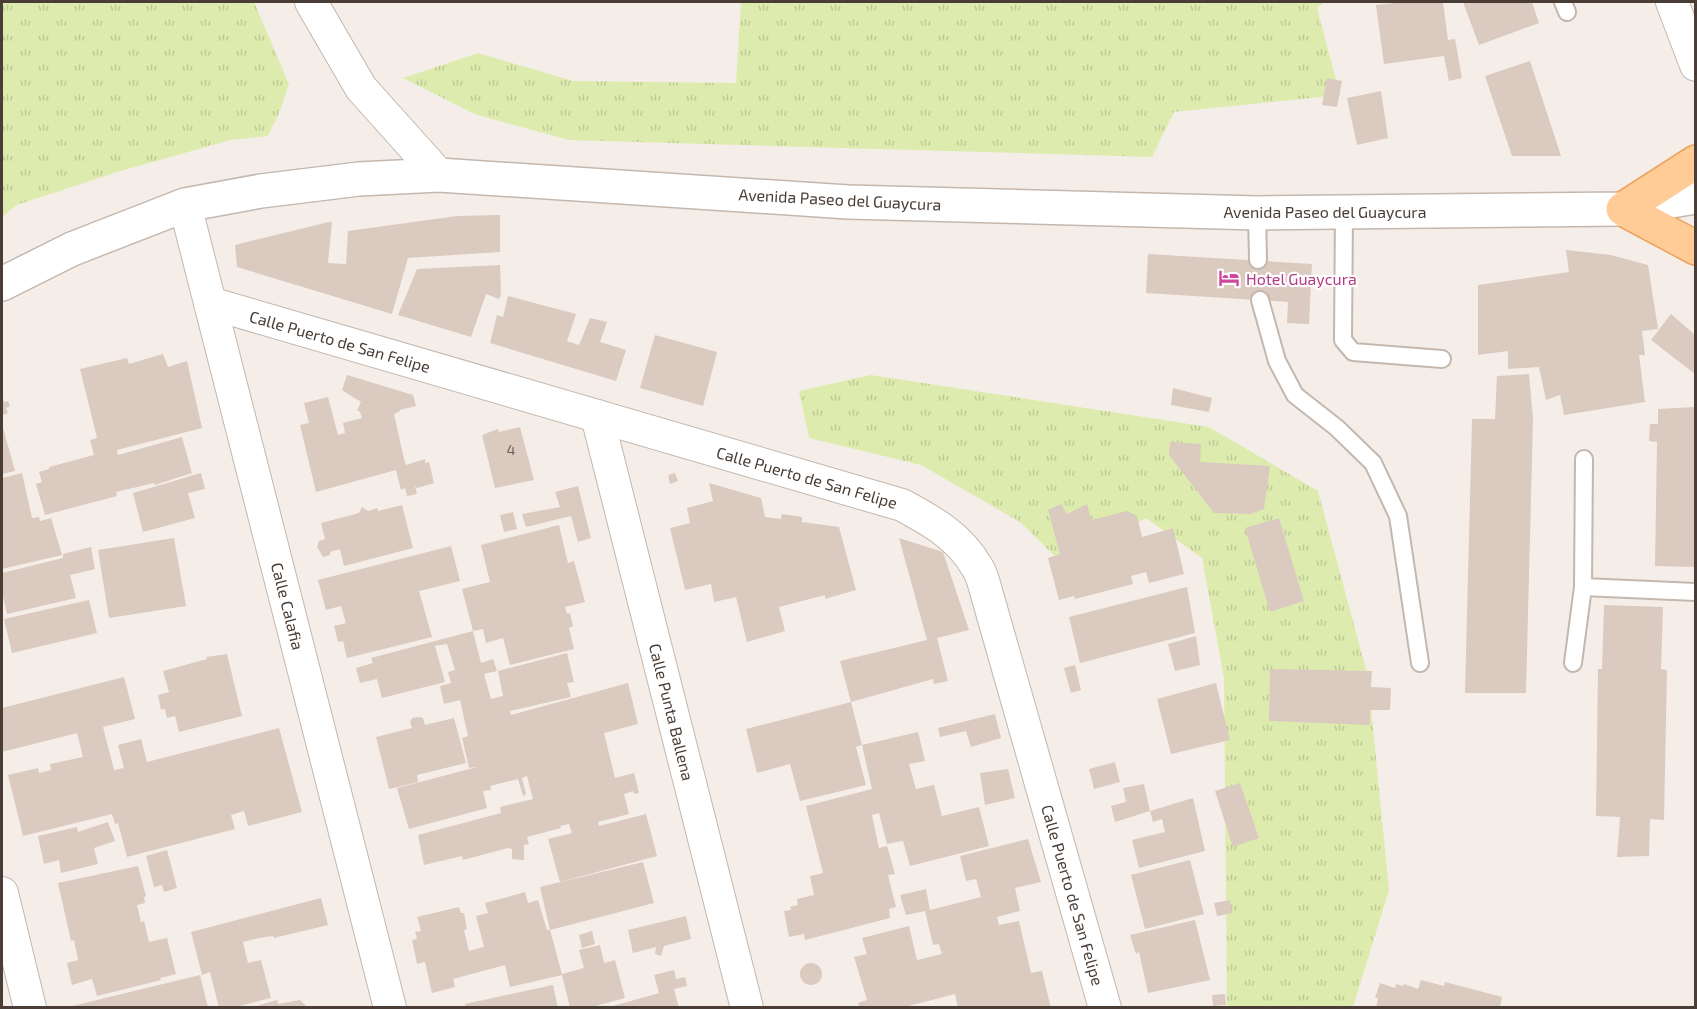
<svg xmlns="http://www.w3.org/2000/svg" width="1697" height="1009" font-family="'Exo 2',sans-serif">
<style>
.grass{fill:url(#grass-tufts)}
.building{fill:#dbcabf}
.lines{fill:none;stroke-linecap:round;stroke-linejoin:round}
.service-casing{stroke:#c4b7ad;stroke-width:20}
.minor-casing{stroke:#c4b7ad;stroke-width:34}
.tertiary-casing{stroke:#c4b7ad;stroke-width:36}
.primary-casing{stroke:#eca35f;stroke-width:36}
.service{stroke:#fff;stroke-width:16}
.minor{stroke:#fff;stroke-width:32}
.tertiary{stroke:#fff;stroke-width:33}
.primary{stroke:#ffcb97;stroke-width:33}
.labels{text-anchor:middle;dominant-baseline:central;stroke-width:4.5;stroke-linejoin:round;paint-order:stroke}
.number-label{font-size:14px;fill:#6e6058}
.street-label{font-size:16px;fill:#493d36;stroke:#fff}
.hotel-label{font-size:16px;fill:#b23c85;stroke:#fff;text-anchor:start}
</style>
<defs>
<pattern id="grass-tufts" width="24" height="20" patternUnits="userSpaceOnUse" patternTransform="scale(1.5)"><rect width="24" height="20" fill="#ddecae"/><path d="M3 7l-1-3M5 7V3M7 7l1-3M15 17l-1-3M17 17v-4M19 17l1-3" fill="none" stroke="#bfcb96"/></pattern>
</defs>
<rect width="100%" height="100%" fill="#f5eee8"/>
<g class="grass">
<path d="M 2,2 L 254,2 L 289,84 L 279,113 L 268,136 L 231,140 L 117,172 L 17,205 L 2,217 Z"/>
<path d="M 741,2 L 1325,2 L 1317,8 L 1340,95 L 1174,112 L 1152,157 L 569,140 L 477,115 L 403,78 L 478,53 L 573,81 L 736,83 Z"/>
<path d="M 871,375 L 1209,427 L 1318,491 L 1368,677 L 1389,890 L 1353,1007 L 1227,1007 L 1224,678 L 1202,558 L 1146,518 L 1061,562 L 1020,522 L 921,465 L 809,438 L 799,391 Z"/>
</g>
<g class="building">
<path d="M 1402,2 L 1443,2 L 1448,40 L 1455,39 L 1462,78 L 1449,81 L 1444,56 L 1384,64 L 1376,5 Z"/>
<path d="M 1463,2 L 1532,2 L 1539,23 L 1479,45 Z"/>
<path d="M 1530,61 L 1561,156 L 1512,156 L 1485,76 Z"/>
<path d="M 1327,78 L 1342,81 L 1337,107 L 1322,105 Z"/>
<path d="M 1381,91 L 1388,138 L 1357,145 L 1347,98 Z"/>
<path d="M 500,215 L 500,252 L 408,258 L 392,314 L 237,267 L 235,245 L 329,222 L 332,222 L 328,263 L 346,264 L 348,231 L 457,216 Z"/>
<path d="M 1566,250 L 1611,255 L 1648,265 L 1658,329 L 1642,331 L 1645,355 L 1639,355 L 1645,402 L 1564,415 L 1560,395 L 1546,400 L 1539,367 L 1508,369 L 1508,351 L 1478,355 L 1478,285 L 1569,272 Z"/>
<path d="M 1148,254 L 1312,264 L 1309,324 L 1287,323 L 1288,302 L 1146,293 Z"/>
<path d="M 500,265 L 501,294 L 499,299 L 486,294 L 471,337 L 398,315 L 417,269 Z"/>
<path d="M 508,296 L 576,314 L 567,341 L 579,345 L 590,318 L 607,322 L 600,342 L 626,350 L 616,381 L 490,343 L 497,315 L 503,317 Z"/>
<path d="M 1671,314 L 1695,335 L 1695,374 L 1651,340 Z"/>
<path d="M 655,335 L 717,352 L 703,406 L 640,388 Z"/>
<path d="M 163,354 L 168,367 L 187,361 L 202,428 L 117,450 L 118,455 L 182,437 L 192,473 L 155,485 L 154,483 L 116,492 L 117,496 L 45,515 L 36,484 L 42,482 L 39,472 L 49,469 L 49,467 L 94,455 L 90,440 L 97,438 L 80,369 L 127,358 L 129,364 Z"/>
<path d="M 1529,374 L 1533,419 L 1526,693 L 1465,693 L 1472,419 L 1495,419 L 1497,376 Z"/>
<path d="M 347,375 L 413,395 L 416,406 L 400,410 L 400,411 L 394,414 L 404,459 L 406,465 L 425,459 L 425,463 L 429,462 L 434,483 L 417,488 L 415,486 L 417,494 L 407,496 L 405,488 L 401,490 L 396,470 L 316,492 L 300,425 L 309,423 L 304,403 L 328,397 L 338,435 L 345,433 L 343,423 L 362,418 L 360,412 L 357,410 L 361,402 L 342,390 Z"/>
<path d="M 1173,388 L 1212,398 L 1209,412 L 1171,405 Z"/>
<path d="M 2,395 L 4,402 L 8,401 L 10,406 L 6,408 L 8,413 L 2,415 Z"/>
<path d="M 1695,407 L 1695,567 L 1655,566 L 1657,442 L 1649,441 L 1650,424 L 1658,424 L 1658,409 Z"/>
<path d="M 2,424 L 15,471 L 2,474 Z"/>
<path d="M 520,427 L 534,480 L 495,488 L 482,435 L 498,429 L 499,432 Z"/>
<path d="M 1170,442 L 1201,444 L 1200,462 L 1270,466 L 1264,509 L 1250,514 L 1214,513 L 1169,455 Z"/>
<path d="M 22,473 L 32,518 L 39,517 L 40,521 L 51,518 L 62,555 L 2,569 L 2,478 Z"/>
<path d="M 201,473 L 205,489 L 188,493 L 195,518 L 143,532 L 133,493 Z"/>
<path d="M 675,473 L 678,481 L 670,484 L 668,475 Z"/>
<path d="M 709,483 L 761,498 L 765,517 L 781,519 L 782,514 L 802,517 L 802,522 L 839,527 L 856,590 L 825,599 L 825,595 L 779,607 L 785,631 L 747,642 L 736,597 L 714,602 L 711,584 L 685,590 L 670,528 L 690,523 L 687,508 L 713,501 Z"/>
<path d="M 578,486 L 591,538 L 578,542 L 571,516 L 526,527 L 522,514 L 560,507 L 555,492 Z"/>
<path d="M 1061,504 L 1067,514 L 1087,504 L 1091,520 L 1127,511 L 1137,516 L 1142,537 L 1173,528 L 1184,574 L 1149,583 L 1146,572 L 1131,576 L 1133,584 L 1075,599 L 1074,596 L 1059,600 L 1048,558 L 1060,554 L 1048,510 Z"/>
<path d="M 402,505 L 413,548 L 344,566 L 340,549 L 330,552 L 330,555 L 323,557 L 317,547 L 319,541 L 325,539 L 321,523 L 359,513 L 362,507 L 368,511 L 378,508 L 378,511 Z"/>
<path d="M 513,512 L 517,529 L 504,532 L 500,515 Z"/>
<path d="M 1279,518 L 1304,601 L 1270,612 L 1245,528 Z"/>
<path d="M 559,525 L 568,563 L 574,561 L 585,602 L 565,607 L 567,614 L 570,613 L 573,626 L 569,628 L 574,649 L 510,665 L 503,638 L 486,643 L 483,629 L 473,631 L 462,589 L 490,582 L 481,545 Z"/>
<path d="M 174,538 L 186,606 L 109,618 L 98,550 Z"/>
<path d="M 899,538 L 943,552 L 969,630 L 937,638 L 948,681 L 934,684 L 933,679 L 851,702 L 840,661 L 927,640 Z"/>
<path d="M 451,546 L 460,581 L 419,591 L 432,637 L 347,658 L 343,641 L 338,642 L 334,626 L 346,623 L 341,606 L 326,610 L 318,580 Z"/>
<path d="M 91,547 L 95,569 L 70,575 L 76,598 L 7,614 L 2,592 L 2,573 L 63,558 L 63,554 Z"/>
<path d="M 1187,587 L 1195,633 L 1080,663 L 1069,617 Z"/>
<path d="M 89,600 L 97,633 L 12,653 L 4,619 Z"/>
<path d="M 1604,605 L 1663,607 L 1661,669 L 1667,670 L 1664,820 L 1650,819 L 1649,856 L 1617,857 L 1620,817 L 1596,816 L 1598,669 L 1602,669 Z"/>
<path d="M 473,631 L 481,663 L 493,659 L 497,671 L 484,674 L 491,699 L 503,696 L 498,671 L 567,653 L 574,682 L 567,683 L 571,697 L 510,711 L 511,715 L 628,683 L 638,724 L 604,733 L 615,778 L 634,773 L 639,793 L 634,794 L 633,791 L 624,794 L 629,814 L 598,822 L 599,826 L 646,814 L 657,856 L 560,882 L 548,839 L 572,833 L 569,824 L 560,826 L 561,828 L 527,837 L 529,844 L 524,845 L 524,860 L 512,859 L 512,849 L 508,848 L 463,860 L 462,856 L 424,865 L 418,835 L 501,813 L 500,807 L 533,799 L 527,776 L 522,778 L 526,794 L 523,796 L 518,779 L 490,786 L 491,790 L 483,791 L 487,808 L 409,829 L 397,788 L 477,767 L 469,768 L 462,738 L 468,736 L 460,700 L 444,704 L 440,686 L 451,683 L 448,672 L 455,670 L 447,644 L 435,646 L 445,682 L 382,698 L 377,679 L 360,683 L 356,668 L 373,663 L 371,658 Z"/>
<path d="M 1196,636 L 1200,665 L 1175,671 L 1168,644 Z"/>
<path d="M 227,654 L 242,716 L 179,732 L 175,716 L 167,718 L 165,709 L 161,710 L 158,695 L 169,692 L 163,671 L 207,659 L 206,657 Z"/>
<path d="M 1075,665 L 1081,690 L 1071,693 L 1064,668 Z"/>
<path d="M 1270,669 L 1372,671 L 1371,687 L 1391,688 L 1390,710 L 1370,710 L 1370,725 L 1269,721 Z"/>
<path d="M 124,677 L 135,719 L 103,727 L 114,770 L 124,768 L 118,745 L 141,739 L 147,762 L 279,728 L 302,812 L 248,826 L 244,811 L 231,815 L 235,829 L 127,857 L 118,823 L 115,824 L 112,814 L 23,836 L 8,775 L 38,768 L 39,773 L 51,770 L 50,764 L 83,757 L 77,733 L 2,752 L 2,708 Z"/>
<path d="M 1216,683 L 1230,740 L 1171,754 L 1157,699 Z"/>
<path d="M 851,702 L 862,745 L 856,747 L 866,785 L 800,801 L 790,764 L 757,773 L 746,729 Z"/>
<path d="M 995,714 L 1001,738 L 971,747 L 966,731 L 940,737 L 938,728 Z"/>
<path d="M 420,717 L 423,718 L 425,725 L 454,718 L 466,763 L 417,775 L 418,782 L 389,789 L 376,737 L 412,728 L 410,722 L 412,718 Z"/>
<path d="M 918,732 L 925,761 L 909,764 L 916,789 L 934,785 L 942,816 L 979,807 L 989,846 L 910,866 L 903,841 L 887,844 L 879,813 L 872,815 L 879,848 L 887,846 L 895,874 L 888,875 L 896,907 L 889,909 L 890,918 L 805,940 L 804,934 L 789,937 L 784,911 L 791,910 L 790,907 L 798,905 L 797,899 L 814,895 L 810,876 L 823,873 L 806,806 L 872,789 L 862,745 Z"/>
<path d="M 1115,762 L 1120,782 L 1094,789 L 1089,769 Z"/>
<path d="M 1008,769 L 1015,798 L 985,805 L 980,773 Z"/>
<path d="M 1240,783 L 1259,838 L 1233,847 L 1215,791 Z"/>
<path d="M 1144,784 L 1150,811 L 1193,798 L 1205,851 L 1139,868 L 1132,840 L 1165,832 L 1162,819 L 1153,822 L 1150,811 L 1115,822 L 1111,806 L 1126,802 L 1123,788 Z"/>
<path d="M 108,822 L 115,841 L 94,848 L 98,864 L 61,873 L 59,860 L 44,864 L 38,836 L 77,827 L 78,832 Z"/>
<path d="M 1028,839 L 1041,882 L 1015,888 L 1020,911 L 997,917 L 999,925 L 1019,921 L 1031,973 L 1042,971 L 1051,1008 L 958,1008 L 955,994 L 901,1008 L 860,1008 L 858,1003 L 867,1000 L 854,957 L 867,954 L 862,938 L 909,926 L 917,960 L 942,954 L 939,944 L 933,945 L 925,911 L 906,915 L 900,895 L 926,889 L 930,910 L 981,897 L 976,879 L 966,881 L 960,856 Z"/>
<path d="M 167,850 L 177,888 L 164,892 L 162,885 L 154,887 L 146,856 Z"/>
<path d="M 1190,860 L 1204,914 L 1145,929 L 1131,875 Z"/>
<path d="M 643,862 L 654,903 L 550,930 L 562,974 L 584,968 L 579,950 L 600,945 L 604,963 L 615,960 L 625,998 L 588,1008 L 570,1008 L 562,975 L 510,987 L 505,965 L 453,979 L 455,987 L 432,993 L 425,962 L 417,964 L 412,940 L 417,939 L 415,932 L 421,931 L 417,917 L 459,907 L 461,913 L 464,913 L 467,929 L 464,930 L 469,951 L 484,947 L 476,916 L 488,913 L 485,903 L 525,892 L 528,903 L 538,900 L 547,930 L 550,930 L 540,887 Z"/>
<path d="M 138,866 L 146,896 L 144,897 L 145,903 L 137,905 L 141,922 L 144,921 L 149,942 L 167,938 L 176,974 L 160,978 L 161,980 L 97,996 L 92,979 L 72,985 L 67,963 L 78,960 L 74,940 L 71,941 L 58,883 Z"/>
<path d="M 321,898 L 328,925 L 274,938 L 273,936 L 259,938 L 243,942 L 248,963 L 261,960 L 271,998 L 232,1008 L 219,1008 L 210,972 L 202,975 L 191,932 Z"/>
<path d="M 1230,900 L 1232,913 L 1217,916 L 1214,903 Z"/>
<path d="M 686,916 L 691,939 L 664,946 L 661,956 L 655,954 L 656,947 L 633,953 L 628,930 Z"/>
<path d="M 1195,920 L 1210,980 L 1148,993 L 1139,952 L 1136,954 L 1130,935 Z"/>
<path d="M 592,931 L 595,944 L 582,948 L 579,935 Z"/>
<circle cx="811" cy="974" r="11"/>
<path d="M 674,970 L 676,979 L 685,977 L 687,986 L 674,989 L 679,1008 L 606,1008 L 659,993 L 654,975 Z"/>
<path d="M 200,975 L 208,1008 L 68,1008 L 68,1007 Z"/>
<path d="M 1421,980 L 1444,986 L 1445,982 L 1502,997 L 1500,1008 L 1376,1008 L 1378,998 L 1375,998 L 1380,983 L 1395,988 L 1396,984 L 1403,986 L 1404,984 L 1418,989 Z"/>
<path d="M 553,985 L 558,1008 L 466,1008 L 465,1004 Z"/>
<path d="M 1225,994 L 1226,1005 L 1213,1006 L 1212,995 Z"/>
<path d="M 277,1000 L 278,1004 L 300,1000 L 306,1006 L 304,1008 L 250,1008 Z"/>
</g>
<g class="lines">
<g class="service-casing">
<g id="service">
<path d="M 1563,2 L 1567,12"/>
<path d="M 1344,211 L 1343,340 L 1353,352 L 1442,359"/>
<path d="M 1257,213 L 1258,260"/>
<path d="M 1260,300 L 1277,361 L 1295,395 L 1337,428 L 1373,463 L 1398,516 L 1420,663"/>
<path d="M 1583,587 L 1696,592"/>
<path d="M 1573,663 L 1583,587 L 1584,459"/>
</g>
</g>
<g class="minor-casing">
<g id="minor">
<path d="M 311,2 L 361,88 L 439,175"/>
<path d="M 1672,2 L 1696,65"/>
<path d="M 185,205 L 390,1008"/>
<path d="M 210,303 L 902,505 C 932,521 960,537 977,567 C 983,576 985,588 988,598 L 1105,1008"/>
<path d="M 597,416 L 747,1008"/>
<path d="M 2,893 L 30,1008"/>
</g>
</g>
<g class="tertiary-casing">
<path id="tertiary" d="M 2,284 L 72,249 L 185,205 L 261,191 L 359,179 L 439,175 L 848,202 L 1257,213 L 1623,209 L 1696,197"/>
</g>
<g class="primary-casing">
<path id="primary" d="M 1696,162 L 1623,209 L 1696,248"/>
</g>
<use href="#service" class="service"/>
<use href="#minor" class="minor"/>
<use href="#tertiary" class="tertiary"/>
<use href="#primary" class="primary"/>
</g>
<defs>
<g id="hotel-bare" transform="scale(1.62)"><path d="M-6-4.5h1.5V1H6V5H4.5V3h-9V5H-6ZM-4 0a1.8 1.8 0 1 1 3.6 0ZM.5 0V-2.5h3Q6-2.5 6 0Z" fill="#d1479c" stroke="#fff" stroke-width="2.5" paint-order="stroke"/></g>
</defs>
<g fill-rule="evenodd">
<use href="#hotel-bare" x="1229" y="278"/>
</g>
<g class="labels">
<g class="number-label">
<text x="511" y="449">4</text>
</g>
<g class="street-label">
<text transform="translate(840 199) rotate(3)">Avenida Paseo del Guaycura</text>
<text x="1325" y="211">Avenida Paseo del Guaycura</text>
<text transform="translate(340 341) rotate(16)">Calle Puerto de San Felipe</text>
<text transform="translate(807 477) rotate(16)">Calle Puerto de San Felipe</text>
<text transform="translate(288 606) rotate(76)">Calle Calafia</text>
<text transform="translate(672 712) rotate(76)">Calle Punta Ballena</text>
<text transform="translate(1073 895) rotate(74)">Calle Puerto de San Felipe</text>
</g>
<g class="hotel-label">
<text x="1246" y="278">Hotel Guaycura</text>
</g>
</g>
<rect width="1697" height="1009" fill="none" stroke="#493d36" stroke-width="6"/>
</svg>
